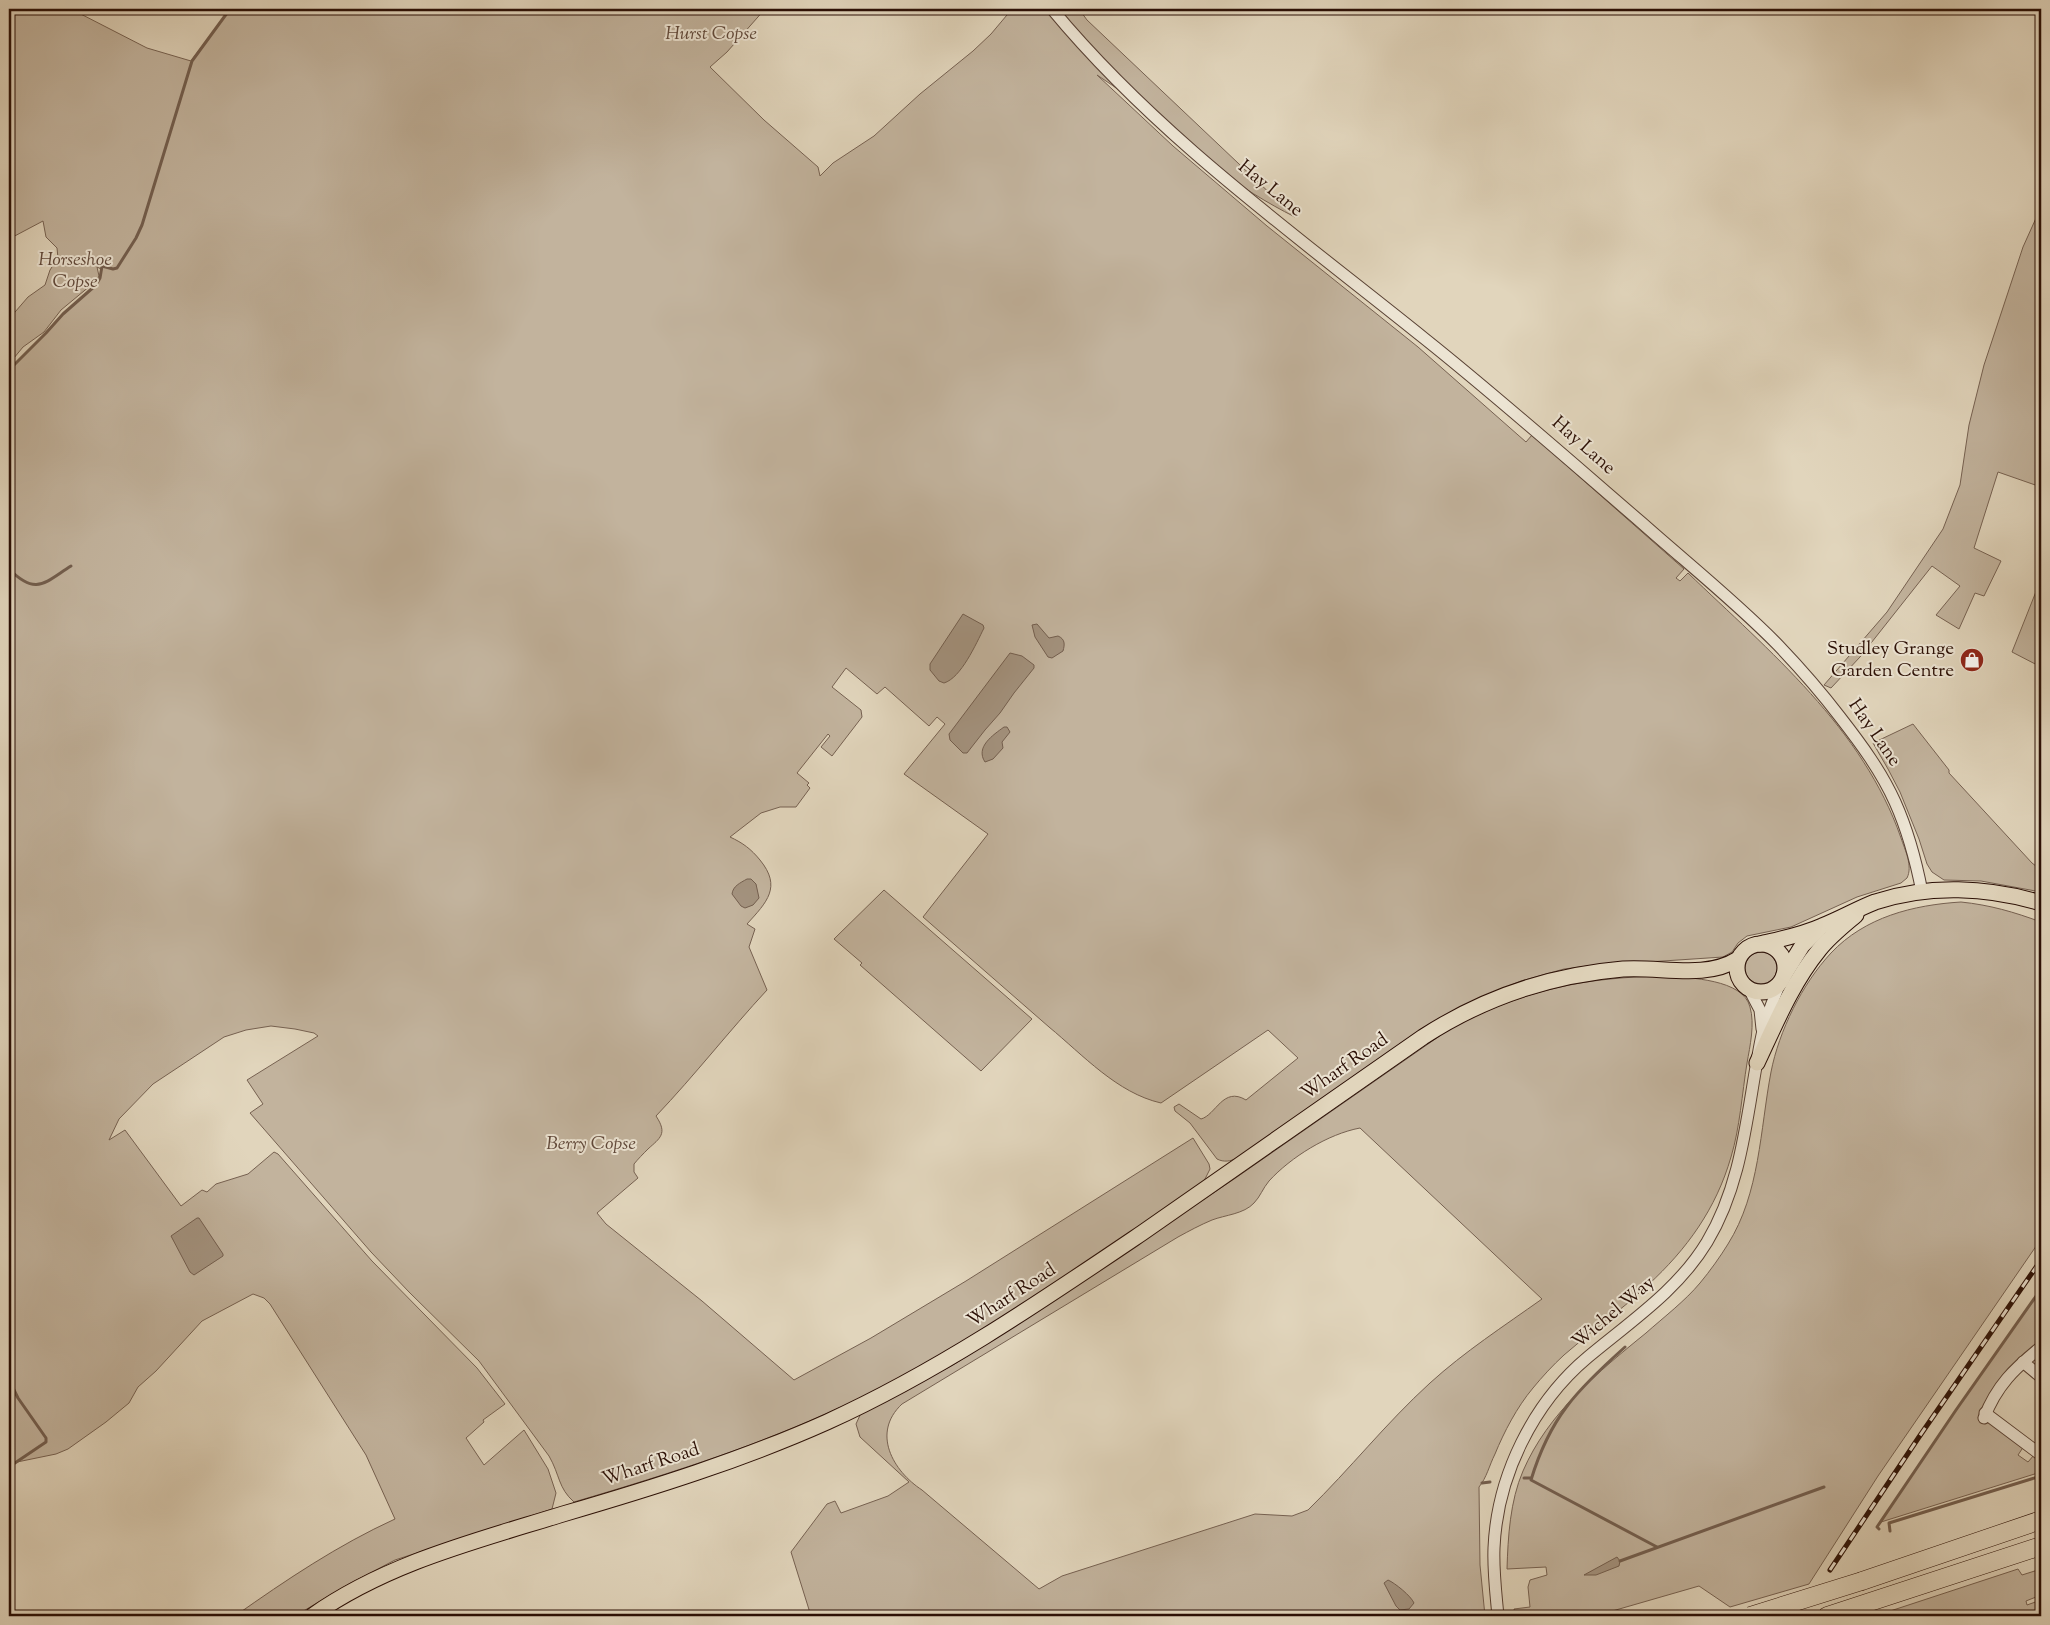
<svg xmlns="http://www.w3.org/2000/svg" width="2050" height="1625" font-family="'Sorts Mill Goudy',serif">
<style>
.green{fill:#c2b39d;stroke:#766151;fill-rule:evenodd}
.water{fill:#a3927e;stroke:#735e4e}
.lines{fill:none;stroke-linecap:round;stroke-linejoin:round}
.stream{stroke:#735e4e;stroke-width:3}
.minor-casing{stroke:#584033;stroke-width:13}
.major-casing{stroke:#2b0f05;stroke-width:17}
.highway-casing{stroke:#2b0f05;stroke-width:19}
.minor{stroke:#ece4d3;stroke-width:11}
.major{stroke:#e1d5bc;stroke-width:15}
.highway{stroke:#e1d5bc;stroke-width:18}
.rail-casing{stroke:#2b0f05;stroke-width:5}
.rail{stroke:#ece4d3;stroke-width:3;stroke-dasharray:9;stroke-linecap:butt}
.highway-bridge-casing{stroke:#2b0f05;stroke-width:19;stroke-linecap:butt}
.highway-bridge{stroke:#e1d5bc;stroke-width:18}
.labels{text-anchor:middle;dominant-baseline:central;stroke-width:4;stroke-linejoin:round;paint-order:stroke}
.park-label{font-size:19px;font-style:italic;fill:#60483a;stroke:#ece4d3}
.street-label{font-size:19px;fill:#2b0f05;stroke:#ece4d3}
.poi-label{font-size:19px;fill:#2b0f05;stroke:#ece4d3;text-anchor:end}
</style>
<rect width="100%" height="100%" fill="#e1d5bc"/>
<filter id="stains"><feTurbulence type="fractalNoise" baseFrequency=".004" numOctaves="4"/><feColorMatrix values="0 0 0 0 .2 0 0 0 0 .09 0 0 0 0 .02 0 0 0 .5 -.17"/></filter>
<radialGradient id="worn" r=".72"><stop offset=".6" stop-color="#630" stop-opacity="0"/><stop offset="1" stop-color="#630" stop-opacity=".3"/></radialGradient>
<g class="green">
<path d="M 9,9 L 71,9 L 147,48 L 191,61 L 230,9 L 765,9 L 727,52 L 710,67 L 764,120 L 818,167 L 820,176 L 833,163 L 874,136 L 920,94 L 973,51 L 991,34 L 1012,9 L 1079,9 L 1087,20 L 1295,217 C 1267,203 1240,186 1214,167 C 1175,137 1138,101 1097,75 L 1173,146 L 1267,226 L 1418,347 L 1526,442 L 1532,435 L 1684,569 L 1676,578 L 1680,581 L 1688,573 C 1769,651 1863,728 1901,838 C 1905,850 1913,866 1907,878 L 1901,883 L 1857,897 L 1791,927 L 1747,936 L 1738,943 L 1732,952 L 1723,957 L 1588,966 L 1564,969 L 1521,981 L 1487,995 L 1254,1147 C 1243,1154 1231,1166 1217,1159 L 1190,1123 L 1175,1111 L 1174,1107 L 1179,1104 L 1201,1119 C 1216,1115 1223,1086 1246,1100 L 1298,1058 L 1268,1030 L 1161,1103 C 1117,1093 1083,1055 1049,1027 C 1007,990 965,954 923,917 L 988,834 L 904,774 L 945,724 L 937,717 L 929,726 L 885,687 L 877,694 L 846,668 L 832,687 L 861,710 L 862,717 L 832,756 L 821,747 L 830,736 L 828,734 L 797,773 L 809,783 L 807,785 L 810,788 L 796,807 L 780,807 L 761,813 L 730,837 C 743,843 751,849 760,860 C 782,887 767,902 747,924 L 755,929 L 749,947 L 767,990 C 729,1031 695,1075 656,1116 C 668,1134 660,1138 648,1149 C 643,1154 638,1159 634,1164 L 634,1172 L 638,1178 L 597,1213 L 606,1224 L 702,1301 L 794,1380 L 871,1338 L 966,1281 L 1193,1138 L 1209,1164 L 1210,1169 L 1204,1181 C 1093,1257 984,1338 862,1397 C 771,1442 672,1473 574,1502 C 558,1488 560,1475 549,1456 L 479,1361 L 409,1292 L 371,1252 L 250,1113 L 263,1104 L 247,1080 L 318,1036 L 314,1033 L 295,1029 L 271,1026 L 246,1030 L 224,1037 L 153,1084 L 119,1119 L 109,1140 L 125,1130 L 181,1206 L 202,1190 L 207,1192 L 216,1184 L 248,1174 L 274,1152 L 278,1154 L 372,1261 L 477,1368 L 505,1404 L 483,1420 L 484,1422 L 466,1438 L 484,1465 L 524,1430 L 548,1469 L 556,1493 L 552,1509 L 395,1560 L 349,1584 L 295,1616 L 235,1616 C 286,1580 338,1545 395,1519 L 366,1455 L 270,1304 L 264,1298 L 253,1294 L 202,1321 L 156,1371 L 138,1387 L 129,1403 L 106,1422 L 68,1449 L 56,1454 L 17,1462 L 9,1467 L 9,370 L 46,333 L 63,314 L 96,285 L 100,278 L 101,269 L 97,267 L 99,276 L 96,281 L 61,310 L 44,332 L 23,347 L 9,364 L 9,319 L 28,297 L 45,285 L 50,270 L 58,258 L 57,248 L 46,237 L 43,221 L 9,239 Z"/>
<path d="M 2041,207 L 2041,487 L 1998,472 L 1974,548 L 2001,561 L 1984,596 L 1975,593 L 1959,629 L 1936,615 L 1960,586 L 1932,566 L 1860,657 L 1831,688 L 1824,685 L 1887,612 L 1943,529 L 1960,485 L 1969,425 L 1984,365 L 2023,247 Z"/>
<path d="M 2041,579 L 2041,667 L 2012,652 Z"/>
<path d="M 1913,724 L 1949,770 L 1949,773 L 2032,863 L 2041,870 L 2041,892 L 1981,881 L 1944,880 L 1932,872 L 1927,864 L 1919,839 L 1900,792 L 1888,769 L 1873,743 Z"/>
<path d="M 884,890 L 1032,1019 L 981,1071 L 860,965 L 862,963 L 834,939 Z"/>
<path d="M 1961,902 C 1990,905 2014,912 2041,922 L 2041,1239 L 1878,1476 L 1809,1584 L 1730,1607 L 1699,1586 L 1595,1616 L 1515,1616 L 1514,1609 L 1530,1607 L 1528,1587 L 1530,1580 L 1547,1575 L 1546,1567 L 1507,1569 C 1508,1537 1510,1501 1523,1471 C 1548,1413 1598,1372 1646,1333 C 1664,1317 1685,1301 1700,1283 C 1710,1271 1720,1257 1728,1244 C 1760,1193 1760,1130 1771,1072 C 1779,1031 1802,984 1831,953 C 1865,917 1913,905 1961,902 Z"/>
<circle cx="1761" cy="968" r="16"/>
<path d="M 1666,976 C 1690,978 1743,979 1750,1007 C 1755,1024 1750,1046 1747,1063 C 1742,1094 1740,1127 1731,1157 C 1716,1209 1687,1249 1648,1285 C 1622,1310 1591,1331 1564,1355 C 1553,1365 1542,1377 1533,1388 C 1517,1407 1504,1432 1495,1454 C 1489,1466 1487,1477 1479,1487 L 1480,1565 L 1485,1616 L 811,1616 L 791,1552 L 827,1504 L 835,1501 L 841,1513 L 888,1496 L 909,1482 L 860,1437 L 856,1424 L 861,1413 L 953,1365 L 1035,1313 L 1237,1177 L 1451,1028 C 1524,990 1584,977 1666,976 ZM 1360,1128 L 1542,1299 C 1504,1326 1464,1352 1430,1383 C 1386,1423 1350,1469 1308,1510 L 1292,1516 L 1255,1514 L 1062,1576 L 1039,1589 L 922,1490 C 893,1471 871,1433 902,1404 L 1178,1237 C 1189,1231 1200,1225 1212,1220 C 1225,1215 1244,1214 1254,1203 C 1260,1197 1263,1188 1269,1181 C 1291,1157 1328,1134 1360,1128 Z"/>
<path d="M 2041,1289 L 2041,1342 L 1996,1384 L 1978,1418 L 1986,1422 L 1989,1420 L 2024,1446 L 2018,1455 L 2028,1462 L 2034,1455 L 2041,1460 L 2041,1472 L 1881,1522 L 1956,1410 Z"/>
<path d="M 2018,1569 L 2022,1575 L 2041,1569 L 2041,1595 L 2026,1601 L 2027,1605 L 2041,1600 L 2041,1616 L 1875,1616 Z"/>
</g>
<g class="water">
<path d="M 963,614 L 983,625 L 984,628 C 976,644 961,678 944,683 L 939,681 L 930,670 L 930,664 Z"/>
<path d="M 1037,624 L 1049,638 L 1058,636 C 1065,639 1065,644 1063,651 L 1052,658 L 1048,657 L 1035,637 L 1032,625 Z"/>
<path d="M 1010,653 L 1022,656 L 1034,665 L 1034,668 L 1014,693 L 1000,713 L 985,730 L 967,753 L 963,753 L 950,740 L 949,734 Z"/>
<path d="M 1004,727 L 1007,727 L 1010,732 L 1002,742 L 1003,748 L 993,759 L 985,762 C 975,747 993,735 1004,727 Z"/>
<path d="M 747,879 L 751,879 L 756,884 L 759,898 L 753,905 L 745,908 L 741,906 L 732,894 C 733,886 740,883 747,879 Z"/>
<path d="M 197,1218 L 199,1218 L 223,1254 L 223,1256 L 194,1275 L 190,1272 L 171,1236 Z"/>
<path d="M 1617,1557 L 1620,1561 L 1619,1566 L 1596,1575 L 1584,1575 Z"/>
<path d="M 1388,1580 C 1395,1583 1411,1596 1414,1603 L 1409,1609 L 1400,1610 L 1396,1606 L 1384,1583 Z"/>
</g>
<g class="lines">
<g class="stream">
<path d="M 9,370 L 46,333 L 63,314 L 96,285 L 100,278 L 102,266 L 113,269 L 117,268 L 136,238 L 142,225 L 192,61 L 230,9"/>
<path d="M 9,569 C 36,596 44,583 71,566"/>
<path d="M 1625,1347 C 1577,1390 1550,1417 1531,1480 L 1657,1547"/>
<path d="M 9,1380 L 18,1398 L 46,1438 L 46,1442 L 9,1467"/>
<path d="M 1524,1478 L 1531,1478"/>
<path d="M 1482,1483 L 1490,1482"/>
<path d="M 1879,1529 L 1877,1527 L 1956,1410 L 2041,1289"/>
<path d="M 1890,1531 L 1889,1523 L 2041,1476"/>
<path d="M 1620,1561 L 1824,1487"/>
</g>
<g class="minor-casing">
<g id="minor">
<path d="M 1052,9 C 1158,137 1296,235 1425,339 C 1499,398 1570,461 1642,523 C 1687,563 1736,602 1778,645 C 1800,668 1821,692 1840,717 C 1861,744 1881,771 1895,802 C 1908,831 1916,861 1922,892"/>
<path d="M 1749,989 L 1760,1010 L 1762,1029"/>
<path d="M 2023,1362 L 2041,1377"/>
<path d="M 1985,1413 L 2041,1455"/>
<path d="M 1984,1418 C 1997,1385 2014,1369 2041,1347"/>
<path d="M 1498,1616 C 1496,1594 1493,1571 1494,1548 C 1497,1476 1533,1403 1588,1357 C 1631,1321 1678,1290 1707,1242 C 1745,1179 1747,1105 1762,1035 C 1766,1016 1774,998 1781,981"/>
</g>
</g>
<g class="major-casing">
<g id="major">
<path d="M 1760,944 C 1781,939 1802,935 1822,926 C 1840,919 1857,909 1875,902 C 1929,884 1988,887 2041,903"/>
<circle cx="1761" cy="968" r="24"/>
<path d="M 1784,975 L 1802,946 L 1818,930"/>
<path d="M 1757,1063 C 1775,1025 1792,983 1819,950 C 1829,937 1843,926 1856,915"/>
<path d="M 312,1616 C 387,1563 476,1541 563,1514 C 652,1488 742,1460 827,1422 C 939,1371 1040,1302 1142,1233 C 1236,1168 1329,1102 1423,1037 C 1483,998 1551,975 1623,969 C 1660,966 1705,980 1738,959"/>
</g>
</g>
<g class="highway-casing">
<g id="highway">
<path d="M 1862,1581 L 2041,1520"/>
<path d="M 1827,1616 L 2041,1546"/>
</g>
</g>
<use href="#minor" class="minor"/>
<use href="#major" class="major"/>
<use href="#highway" class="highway"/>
<g class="rail-casing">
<path id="rail" d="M 1830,1570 L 1919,1437 L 2041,1260"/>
</g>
<use href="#rail" class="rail"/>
<g class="highway-bridge-casing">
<path id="highway-bridge" d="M 1750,1616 L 1862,1581"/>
</g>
<use href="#highway-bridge" class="highway-bridge"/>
</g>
<defs>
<g id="shop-disc" transform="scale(1.25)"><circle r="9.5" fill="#8f2418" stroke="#ece4d3"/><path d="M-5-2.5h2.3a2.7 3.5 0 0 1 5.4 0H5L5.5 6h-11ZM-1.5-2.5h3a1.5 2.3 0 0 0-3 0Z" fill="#fff"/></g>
</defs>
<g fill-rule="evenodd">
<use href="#shop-disc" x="1972" y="660"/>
</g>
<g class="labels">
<g class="park-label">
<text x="711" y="34">Hurst Copse</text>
<text x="75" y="260">Horseshoe<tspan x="75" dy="22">Copse</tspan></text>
<text x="591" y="1144">Berry Copse</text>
</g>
<g class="street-label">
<text transform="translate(1270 189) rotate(39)">Hay Lane</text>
<text transform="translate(1583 446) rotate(41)">Hay Lane</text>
<text transform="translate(1874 733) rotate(55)">Hay Lane</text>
<text transform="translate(1345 1067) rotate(-35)">Wharf Road</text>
<text transform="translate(1012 1296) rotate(-33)">Wharf Road</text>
<text transform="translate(1614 1313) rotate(-40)">Wichel Way</text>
<text transform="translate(651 1465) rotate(-18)">Wharf Road</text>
</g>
<g class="poi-label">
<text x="1954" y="649">Studley Grange<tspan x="1954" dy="22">Garden Centre</tspan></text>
</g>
</g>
<rect width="2050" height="1625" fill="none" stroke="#e1d5bc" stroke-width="30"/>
<rect x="10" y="10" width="2030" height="1605" fill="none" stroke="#2b0f05" stroke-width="2.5"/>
<rect x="15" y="15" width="2020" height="1595" fill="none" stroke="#2b0f05"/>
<rect width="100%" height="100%" filter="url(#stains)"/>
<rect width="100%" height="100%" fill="url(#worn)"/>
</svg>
